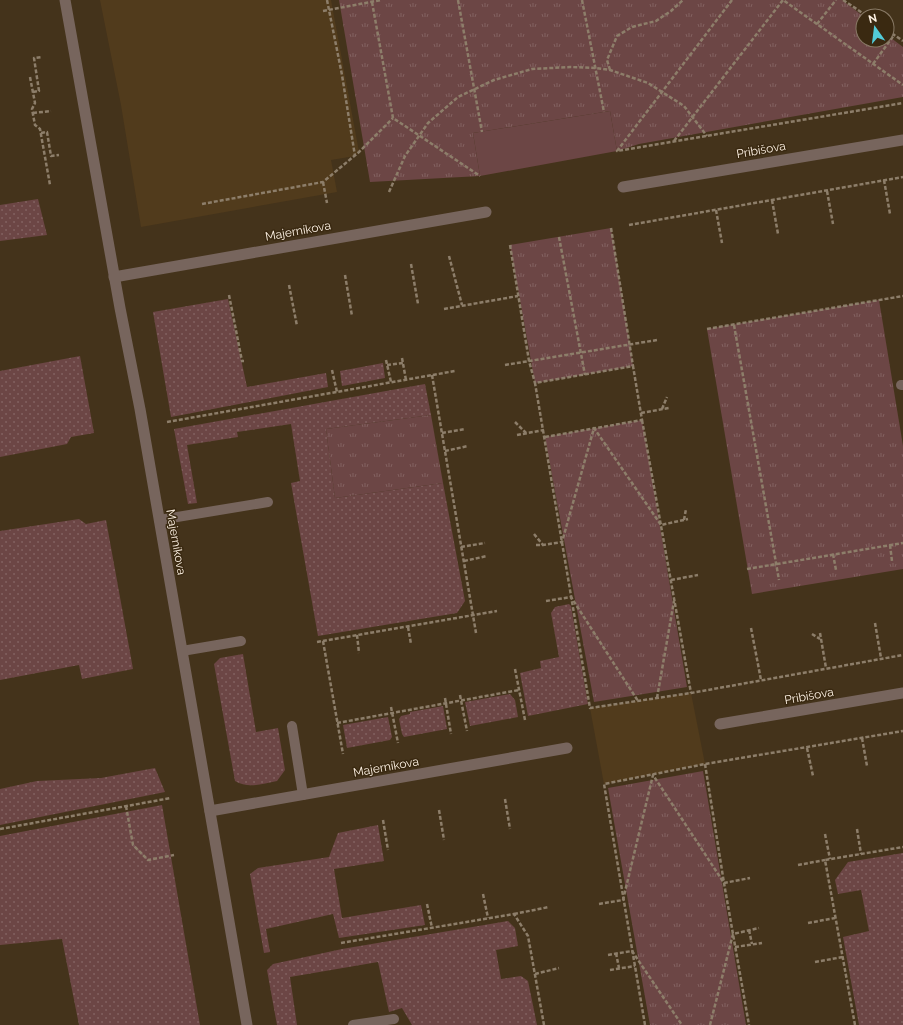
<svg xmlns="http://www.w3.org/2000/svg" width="903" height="1025" font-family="Raleway,sans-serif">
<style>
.built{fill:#513b1c}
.grass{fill:url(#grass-dots)}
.park{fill:url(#park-tufts)}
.pitch{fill:#6c4645}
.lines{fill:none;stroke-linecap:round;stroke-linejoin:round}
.path{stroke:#8d7e6a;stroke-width:2.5;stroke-dasharray:4 2;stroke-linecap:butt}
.service{stroke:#77655d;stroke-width:10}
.minor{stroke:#77655d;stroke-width:11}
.tertiary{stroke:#77655d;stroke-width:11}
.labels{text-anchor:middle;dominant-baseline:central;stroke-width:3;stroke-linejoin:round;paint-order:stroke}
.street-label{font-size:12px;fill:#fef2e4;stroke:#3a2911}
</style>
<defs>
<pattern id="grass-dots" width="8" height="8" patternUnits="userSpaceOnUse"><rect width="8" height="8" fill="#6c4645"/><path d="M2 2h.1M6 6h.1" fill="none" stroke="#826160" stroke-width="1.8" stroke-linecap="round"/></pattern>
<pattern id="park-tufts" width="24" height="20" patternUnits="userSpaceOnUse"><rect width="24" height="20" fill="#6c4645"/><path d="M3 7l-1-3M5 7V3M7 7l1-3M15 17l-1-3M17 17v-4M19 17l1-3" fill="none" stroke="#826160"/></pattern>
</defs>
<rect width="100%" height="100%" fill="#44331b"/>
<g class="built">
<path d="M 100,0 L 331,0 L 359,152 L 355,156 L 331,160 L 337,192 L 141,227 L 121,105 Z"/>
<path d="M 691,693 L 705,764 L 604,784 L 590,708 Z"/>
</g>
<g class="grass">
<path d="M 38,199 L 47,235 L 0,241 L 0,205 Z"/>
<path d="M 228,299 L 247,387 L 326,373 L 328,387 L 171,417 L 153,312 Z"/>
<path d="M 80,356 L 94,433 L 71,437 L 67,444 L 0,457 L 0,371 Z"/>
<path d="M 383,363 L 385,378 L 342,386 L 340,371 Z"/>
<path d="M 425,384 L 431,415 L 326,429 L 335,498 L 443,483 L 465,601 L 457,613 L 318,636 L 291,483 L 300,481 L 291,424 L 237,432 L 238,437 L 187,445 L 197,503 L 188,504 L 174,429 Z"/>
<path d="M 79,519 L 86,524 L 106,520 L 133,669 L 82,679 L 79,665 L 0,680 L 0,531 Z"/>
<path d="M 569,604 L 571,606 L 588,704 L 528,716 L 520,673 L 541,668 L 540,661 L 559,657 L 551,613 L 555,607 Z"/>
<path d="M 243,654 L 256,732 L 278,728 L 285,770 L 277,781 C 262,784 248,789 235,781 L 214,664 L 220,658 Z"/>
<path d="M 510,694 L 515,700 L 518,717 L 470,726 L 465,702 Z"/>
<path d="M 443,706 L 447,729 L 404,737 L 402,734 L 399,719 L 401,716 L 410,714 L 410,712 Z"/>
<path d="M 388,717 L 392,737 L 390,740 L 347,748 L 343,725 Z"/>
<path d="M 155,768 L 165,792 L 0,825 L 0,789 L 37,781 L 101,778 Z"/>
<path d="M 162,805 L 200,1025 L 79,1025 L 62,939 L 0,945 L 0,836 Z"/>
<path d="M 378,825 L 384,861 L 334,869 L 342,918 L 421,905 L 425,925 L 339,938 L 333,914 L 266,929 L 270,952 L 264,953 L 250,874 L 258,868 L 329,857 L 338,833 Z"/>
<path d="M 903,853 L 903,1025 L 859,1025 L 843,937 L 869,931 L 861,890 L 838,894 L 835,880 L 848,862 Z"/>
<path d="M 508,921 L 515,928 L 518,946 L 496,950 L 501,979 L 521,976 L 528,981 L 537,1025 L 412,1025 L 402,1008 L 389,1012 L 378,962 L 290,977 L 297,1025 L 277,1025 L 267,970 L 273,964 L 342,949 Z"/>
</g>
<g class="park">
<path d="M 339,0 L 842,0 L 863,16 L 863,40 L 887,40 L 887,35 L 903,47 L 903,97 L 639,144 L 617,151 L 610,111 L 473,133 L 480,176 L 370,182 Z"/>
<path d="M 611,228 L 633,366 L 535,383 L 510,245 Z"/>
<path d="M 879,300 L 903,446 L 903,569 L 752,594 L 707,329 Z"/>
<path d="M 431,415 L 443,483 L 335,498 L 326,429 Z"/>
<path d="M 642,420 L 687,687 L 594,702 L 545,437 Z"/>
<path d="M 703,771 L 746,1025 L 650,1025 L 608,788 Z"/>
</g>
<path class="pitch" d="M 610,111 L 617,151 L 480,176 L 473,133 Z"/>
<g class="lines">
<g class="path">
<path d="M 327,0 L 342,75 L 355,156"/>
<path d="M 458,0 L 482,132"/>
<path d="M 582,0 L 604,112"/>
<path d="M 732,0 L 617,151 L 903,103"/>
<path d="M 843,0 L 867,16"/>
<path d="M 372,2 L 393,118 L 480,176"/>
<path d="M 323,11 L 381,0"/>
<path d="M 817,24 L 836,0"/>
<path d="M 887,30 L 903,41"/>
<path d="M 873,64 L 894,35"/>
<path d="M 610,70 L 607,60 L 617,36 L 632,27 L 656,21 L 671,11 L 683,0"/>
<path d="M 30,77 L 35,103 L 32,109 L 35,125 L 40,129 L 50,185"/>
<path d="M 33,92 L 39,91 L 34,58 L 42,57"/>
<path d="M 33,113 L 51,111"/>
<path d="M 41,133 L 47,132 L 51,156 L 59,155"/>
<path d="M 674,141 L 783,0 L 903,85"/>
<path d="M 884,180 L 890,214"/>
<path d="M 323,182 L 327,203"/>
<path d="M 827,191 L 833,224"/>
<path d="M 389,192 L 405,156 L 428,123 L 458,97 L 494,80 L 532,69 L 570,67 L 596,68 L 610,70 L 648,83 L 684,106 L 707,136"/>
<path d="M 772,200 L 778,234"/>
<path d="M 202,204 L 323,182 L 359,152 L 393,118"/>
<path d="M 716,210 L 722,243"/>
<path d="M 629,225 L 903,177"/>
<path d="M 611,228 L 633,366"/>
<path d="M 559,237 L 585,375"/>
<path d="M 510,245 L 529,361 L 535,383"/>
<path d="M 449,256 L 462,305"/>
<path d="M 411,264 L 418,304"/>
<path d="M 345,275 L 352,316"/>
<path d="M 289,285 L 297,326"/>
<path d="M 229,295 L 242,361 L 244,361"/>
<path d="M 444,309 L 518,296"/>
<path d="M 734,325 L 779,580"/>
<path d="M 707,329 L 903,296"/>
<path d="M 402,358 L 406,380"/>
<path d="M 386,360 L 391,382"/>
<path d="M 387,365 L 403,363"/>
<path d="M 505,365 L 657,340"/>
<path d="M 332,370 L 337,392"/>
<path d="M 432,375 L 476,633"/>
<path d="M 662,409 L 667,397"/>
<path d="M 641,413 L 669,408"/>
<path d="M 642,420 L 691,693"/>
<path d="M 167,422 L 455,371"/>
<path d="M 515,422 L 526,433"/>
<path d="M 442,433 L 465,429"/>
<path d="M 517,435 L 544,430"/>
<path d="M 545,437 L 642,420 L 633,366 L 535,383 L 590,708 L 691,693 L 903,655"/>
<path d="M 445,451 L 468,446"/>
<path d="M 684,520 L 686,509"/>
<path d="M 534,534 L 543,545"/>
<path d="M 536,545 L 543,545 L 562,542 L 594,428 L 661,525 L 688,519"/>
<path d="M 890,545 L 892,561"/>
<path d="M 461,547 L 485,543"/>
<path d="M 833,554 L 836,570"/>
<path d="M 464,561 L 487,556"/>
<path d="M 747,569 L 903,543"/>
<path d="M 671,580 L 698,575"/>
<path d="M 546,601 L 571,597 L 638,701"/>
<path d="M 875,623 L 881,658"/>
<path d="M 408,627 L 411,644"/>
<path d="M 751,628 L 761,680"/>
<path d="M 820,633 L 826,668"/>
<path d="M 812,634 L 820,639"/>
<path d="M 357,635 L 359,653"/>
<path d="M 323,641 L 343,754"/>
<path d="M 317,642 L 497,611"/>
<path d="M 515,669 L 525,720"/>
<path d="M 460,695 L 467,731"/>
<path d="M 445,698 L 451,734"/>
<path d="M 657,698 L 674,601"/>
<path d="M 391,707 L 398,743"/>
<path d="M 337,723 L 519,690"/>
<path d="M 862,738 L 867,766"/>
<path d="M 807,748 L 813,776"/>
<path d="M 705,764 L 724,883 L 749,1025"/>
<path d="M 505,799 L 510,829"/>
<path d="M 126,806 L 133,845 L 148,860 L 174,855"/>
<path d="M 439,810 L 444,840"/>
<path d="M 383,820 L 388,850"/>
<path d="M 0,829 L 171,798"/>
<path d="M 857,829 L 861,854"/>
<path d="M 825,834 L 830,859"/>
<path d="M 798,865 L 825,860"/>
<path d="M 483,894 L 488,918"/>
<path d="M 427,904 L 432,928"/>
<path d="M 599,904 L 623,900 L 653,775 L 724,883 L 750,878"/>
<path d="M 514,914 L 549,907"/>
<path d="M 808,923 L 835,918"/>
<path d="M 749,930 L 752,944"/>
<path d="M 341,943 L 514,914 L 528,936 L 544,1025"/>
<path d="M 735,947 L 762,943"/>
<path d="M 616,953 L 619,968"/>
<path d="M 608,955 L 632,951 L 682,1025"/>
<path d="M 815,962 L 843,957"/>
<path d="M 610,970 L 635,966"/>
<path d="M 535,974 L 559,968"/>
<path d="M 645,1025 L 604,784 L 705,764 L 903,731"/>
<path d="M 710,1025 L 733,934 L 759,928"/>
<path d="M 855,1025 L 825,860 L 903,847"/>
</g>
<g class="service">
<path d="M 901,385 L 903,385"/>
<path d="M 159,520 L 268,502"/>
<path d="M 182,651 L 241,641"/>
<path d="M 292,726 L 303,795"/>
<path d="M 353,1025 L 394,1019"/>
</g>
<g class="minor">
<path d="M 623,187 L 903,140"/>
<path d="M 114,277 L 486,212"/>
<path d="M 720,724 L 903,693"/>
<path d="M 210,811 L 567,748"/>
</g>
<path class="tertiary" d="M 65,0 L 120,308 L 140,409 L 247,1025"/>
</g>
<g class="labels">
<g class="street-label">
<text transform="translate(761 150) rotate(-10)">Pribišova</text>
<text transform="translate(298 231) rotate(-10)">Majerníkova</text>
<text transform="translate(176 542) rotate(80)">Majerníkova</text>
<text transform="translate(809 696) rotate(-10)">Pribišova</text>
<text transform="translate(386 767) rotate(-10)">Majerníkova</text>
</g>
</g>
<g transform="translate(875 28) rotate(346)"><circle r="19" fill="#3a2911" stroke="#887965"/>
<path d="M0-3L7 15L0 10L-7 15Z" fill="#52cbd8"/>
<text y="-6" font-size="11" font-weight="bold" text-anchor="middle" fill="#fef2e4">N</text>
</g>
</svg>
